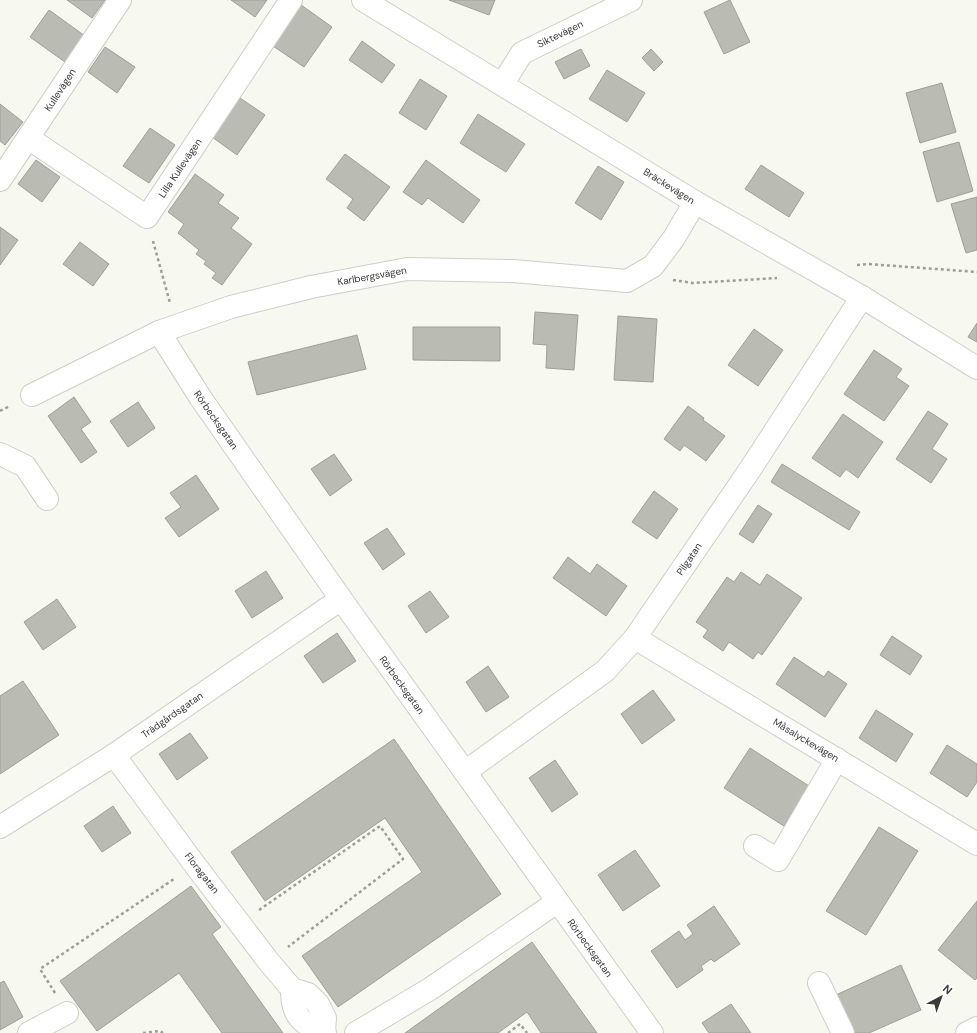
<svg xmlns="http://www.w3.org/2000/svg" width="977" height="1033" font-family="'DM Sans',sans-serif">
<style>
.building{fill:#babcb4;stroke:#9ea098}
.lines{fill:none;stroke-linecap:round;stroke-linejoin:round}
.minor-casing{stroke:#cdcfc7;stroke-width:24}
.path{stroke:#9c9e97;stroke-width:2.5;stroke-dasharray:3 3;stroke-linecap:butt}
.minor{stroke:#fff;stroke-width:22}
.labels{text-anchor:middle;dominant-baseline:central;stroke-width:3;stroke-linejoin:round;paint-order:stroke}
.street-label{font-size:10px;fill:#3a3b38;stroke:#fff}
</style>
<rect width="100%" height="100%" fill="#f7f9f0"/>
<g class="building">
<path d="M 67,0 L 105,0 L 92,18 Z"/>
<path d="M 231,0 L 267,0 L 255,17 Z"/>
<path d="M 449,0 L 495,0 L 489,15 Z"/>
<path d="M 730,0 L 750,42 L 724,54 L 704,12 Z"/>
<path d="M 301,5 L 332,27 L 304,67 L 273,46 Z"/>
<path d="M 49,10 L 85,36 L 65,62 L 30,37 Z"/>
<path d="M 362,41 L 395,65 L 382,83 L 349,60 Z"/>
<path d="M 105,47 L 135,67 L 117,93 L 88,72 Z"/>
<path d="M 581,49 L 590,66 L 564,79 L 555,62 Z"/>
<path d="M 651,49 L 663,62 L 654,71 L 642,58 Z"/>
<path d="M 607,70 L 645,93 L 627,122 L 589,99 Z"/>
<path d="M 420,79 L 447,96 L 426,130 L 399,113 Z"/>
<path d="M 942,83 L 956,132 L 920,143 L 906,93 Z"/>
<path d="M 240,98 L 265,115 L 237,155 L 212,137 Z"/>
<path d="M 0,104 L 23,122 L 5,145 L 0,141 Z"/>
<path d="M 478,114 L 525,144 L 506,172 L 460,143 Z"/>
<path d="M 150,128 L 175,145 L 149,183 L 123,166 Z"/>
<path d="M 959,142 L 973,191 L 937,202 L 923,152 Z"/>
<path d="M 345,154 L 390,187 L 364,221 L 347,208 L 353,199 L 326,179 Z"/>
<path d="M 36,160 L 60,177 L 42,202 L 18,184 Z"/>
<path d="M 426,160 L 480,200 L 463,223 L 428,198 L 422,205 L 403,192 Z"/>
<path d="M 761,165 L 804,193 L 789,217 L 745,189 Z"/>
<path d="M 598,166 L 624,182 L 601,220 L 575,203 Z"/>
<path d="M 195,174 L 224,195 L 218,203 L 239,218 L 231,228 L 252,244 L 222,285 L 212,278 L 216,273 L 204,264 L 206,261 L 196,254 L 199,250 L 178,233 L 184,224 L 168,212 Z"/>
<path d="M 977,197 L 977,250 L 966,253 L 951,204 Z"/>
<path d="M 0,227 L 18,240 L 0,265 Z"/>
<path d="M 80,242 L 109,264 L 93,286 L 63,264 Z"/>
<path d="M 535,312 L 578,315 L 574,370 L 546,368 L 547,345 L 533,344 Z"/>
<path d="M 618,316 L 657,319 L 653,382 L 614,380 Z"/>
<path d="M 977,323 L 977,342 L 968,337 Z"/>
<path d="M 413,327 L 500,327 L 500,361 L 413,360 Z"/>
<path d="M 754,329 L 783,350 L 758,386 L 728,365 Z"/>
<path d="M 357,335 L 366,369 L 257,395 L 248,362 Z"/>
<path d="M 874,350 L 902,369 L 896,377 L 909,386 L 884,421 L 844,394 Z"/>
<path d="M 74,397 L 91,422 L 81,429 L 97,452 L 81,463 L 48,416 Z"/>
<path d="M 138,402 L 155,428 L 128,447 L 110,421 Z"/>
<path d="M 688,406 L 704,418 L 703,420 L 725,436 L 706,461 L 684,445 L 680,451 L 664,439 Z"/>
<path d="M 928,411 L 948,424 L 932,449 L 947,459 L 931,483 L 896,459 Z"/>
<path d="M 843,414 L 883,442 L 858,478 L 846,469 L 840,477 L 812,458 Z"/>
<path d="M 334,454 L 352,480 L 330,496 L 311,469 Z"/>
<path d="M 782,464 L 860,512 L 849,530 L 771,482 Z"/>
<path d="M 196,475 L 219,509 L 179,537 L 165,518 L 181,507 L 170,493 Z"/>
<path d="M 654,491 L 678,509 L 657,539 L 632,522 Z"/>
<path d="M 758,505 L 772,514 L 753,543 L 739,534 Z"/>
<path d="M 387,528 L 405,554 L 383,570 L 364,543 Z"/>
<path d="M 568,557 L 590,574 L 597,564 L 627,586 L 606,616 L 553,578 Z"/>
<path d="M 266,571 L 283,598 L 252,618 L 235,591 Z"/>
<path d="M 741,572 L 760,585 L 767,574 L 802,598 L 762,655 L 758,652 L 753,659 L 729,642 L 723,651 L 703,637 L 708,630 L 696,622 L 727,577 L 734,582 Z"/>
<path d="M 430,591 L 449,617 L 426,633 L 408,606 Z"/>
<path d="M 57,599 L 76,627 L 43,650 L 24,622 Z"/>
<path d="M 337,633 L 356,661 L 323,683 L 304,656 Z"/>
<path d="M 892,636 L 922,656 L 910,675 L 880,655 Z"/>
<path d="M 794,657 L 824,677 L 828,671 L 847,684 L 825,717 L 776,684 Z"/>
<path d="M 488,666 L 509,697 L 486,712 L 466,682 Z"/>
<path d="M 23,681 L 59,735 L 0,774 L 0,696 Z"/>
<path d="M 653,690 L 675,720 L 642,744 L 621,714 Z"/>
<path d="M 876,710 L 913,734 L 896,762 L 859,738 Z"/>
<path d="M 190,733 L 208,758 L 177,780 L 159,754 Z"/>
<path d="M 394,739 L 501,894 L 338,1007 L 302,956 L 422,872 L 385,818 L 265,901 L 231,852 Z"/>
<path d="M 947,745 L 977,764 L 977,782 L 967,797 L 930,773 Z"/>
<path d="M 750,748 L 809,786 L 784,826 L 724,788 Z"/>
<path d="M 555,760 L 578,794 L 552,812 L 529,778 Z"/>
<path d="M 113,806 L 131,833 L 102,852 L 84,826 Z"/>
<path d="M 879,827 L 918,851 L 866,935 L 826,911 Z"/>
<path d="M 635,850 L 660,886 L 623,911 L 598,875 Z"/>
<path d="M 191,886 L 221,927 L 212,934 L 283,1033 L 222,1033 L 179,973 L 97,1031 L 60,981 Z"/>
<path d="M 977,901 L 977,978 L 975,980 L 938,950 Z"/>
<path d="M 714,906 L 740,944 L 714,962 L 711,959 L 701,966 L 703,970 L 677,988 L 651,951 L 679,931 L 685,940 L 693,934 L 687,925 Z"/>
<path d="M 532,942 L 597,1033 L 541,1033 L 527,1012 L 498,1033 L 405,1033 Z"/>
<path d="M 901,965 L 921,1010 L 869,1033 L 853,1033 L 836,995 Z"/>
<path d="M 4,981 L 23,1017 L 0,1030 L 0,983 Z"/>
<path d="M 731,1004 L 751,1033 L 709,1033 L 702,1023 Z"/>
</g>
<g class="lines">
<g class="minor-casing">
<g id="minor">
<path d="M 363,0 L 695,202 L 862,297 L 977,368"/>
<path d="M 503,83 L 522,53 L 631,0"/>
<path d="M 28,138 L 147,217 L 291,0"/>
<path d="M 0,180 L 120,0"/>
<path d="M 159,332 L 200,397 L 341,599 L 652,1033"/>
<path d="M 32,395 L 159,332 L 231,307 L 311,287 L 407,269 L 513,271 L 627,281 L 653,266 L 674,238 L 695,202"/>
<path d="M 0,454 L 25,466 L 47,499"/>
<path d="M 635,638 L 977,844"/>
<path d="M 114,755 L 195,865 L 269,962 L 292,989 L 308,994 L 318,1004 L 325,1018 L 324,1032"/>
<path d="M 465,772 L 605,671 L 635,638 L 751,468 L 862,297"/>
<path d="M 0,827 L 114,755 L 341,599"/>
<path d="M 755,846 L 778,860 L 837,759"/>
<path d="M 819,983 L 843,1033"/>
<path d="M 292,989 C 292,1004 294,1016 308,1025 C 313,1028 320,1029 325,1033"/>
<path d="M 29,1033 L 67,1013"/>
<path d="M 356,1033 L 430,989 L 557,902"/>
<path d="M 967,1033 L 977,1028"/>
</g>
</g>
<g class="path">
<path d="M 153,241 L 170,303"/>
<path d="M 857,265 L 868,264 L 977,272"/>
<path d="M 673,280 L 693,283 L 777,278"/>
<path d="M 0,411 L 10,406"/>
<path d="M 259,910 L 380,826 L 403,859 L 288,947"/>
<path d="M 55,993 L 40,969 L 174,879"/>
<path d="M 143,1033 L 160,1031 L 163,1033"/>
<path d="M 508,1033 L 520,1024 L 527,1033"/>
</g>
<use href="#minor" class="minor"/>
</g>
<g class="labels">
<g class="street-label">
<text transform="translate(560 34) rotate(-26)">Siktevägen</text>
<text transform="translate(60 90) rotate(-57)">Kullevägen</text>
<text transform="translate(180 168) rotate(-56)">Lilla Kullevägen</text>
<text transform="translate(669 186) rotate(32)">Bräckevägen</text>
<text transform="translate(372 276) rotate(-10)">Karlbergsvägen</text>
<text transform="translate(216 420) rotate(55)">Rörbecksgatan</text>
<text transform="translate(689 559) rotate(-56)">Pilgatan</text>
<text transform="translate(402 685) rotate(54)">Rörbecksgatan</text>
<text transform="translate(172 715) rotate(-35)">Trädgårdsgatan</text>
<text transform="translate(806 740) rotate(31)">Måsalyckevägen</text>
<text transform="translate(202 873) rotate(52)">Floragatan</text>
<text transform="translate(590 948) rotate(54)">Rörbecksgatan</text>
</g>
</g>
<g transform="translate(941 997) rotate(41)" stroke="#ffffff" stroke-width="3" paint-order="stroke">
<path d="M0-3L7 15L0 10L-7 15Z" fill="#3a3b38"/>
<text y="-6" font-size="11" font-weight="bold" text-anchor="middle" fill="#3a3b38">N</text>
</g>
</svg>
